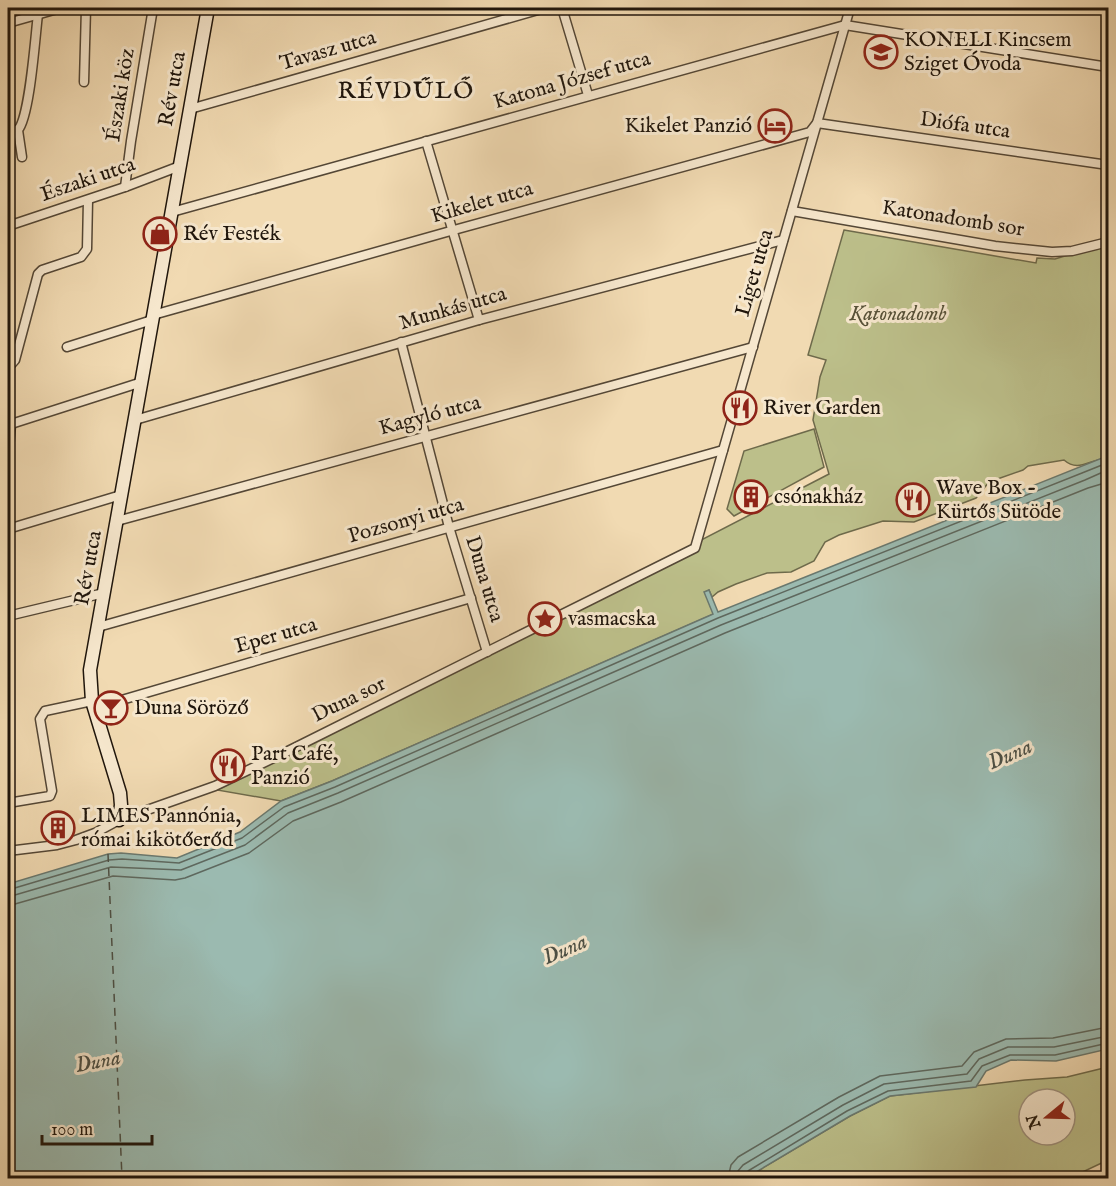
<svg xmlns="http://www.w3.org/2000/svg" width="1116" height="1186" font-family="'IM FELL English',serif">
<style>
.green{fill:#bcbf8a;stroke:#6e6a4b;stroke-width:1.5;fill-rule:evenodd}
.water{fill:#9bbab0;stroke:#6a786e;stroke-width:1.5}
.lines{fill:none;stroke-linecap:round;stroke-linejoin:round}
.shore{stroke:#5e685e;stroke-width:1.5}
.ferry{stroke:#4b4f45;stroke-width:1.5;stroke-dasharray:8 6;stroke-linecap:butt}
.street-casing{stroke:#544736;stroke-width:11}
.secondary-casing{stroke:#20160c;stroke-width:15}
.street{stroke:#f6e7cd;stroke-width:8}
.secondary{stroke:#f6e7cd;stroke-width:12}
.labels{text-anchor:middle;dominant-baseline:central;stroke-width:6;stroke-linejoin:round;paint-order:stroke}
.poi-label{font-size:21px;fill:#20160c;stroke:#f6e7cd;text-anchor:start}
.street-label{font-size:21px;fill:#20160c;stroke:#f6e7cd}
.park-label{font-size:21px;font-style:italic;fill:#575138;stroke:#f6e7cd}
.water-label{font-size:22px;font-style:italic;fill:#4b4f45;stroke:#f6e7cd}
.quarter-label{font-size:24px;letter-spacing:1.5px;fill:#20160c;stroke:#f6e7cd}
</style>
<rect width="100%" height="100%" fill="#f1dab2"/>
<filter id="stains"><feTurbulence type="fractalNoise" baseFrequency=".00333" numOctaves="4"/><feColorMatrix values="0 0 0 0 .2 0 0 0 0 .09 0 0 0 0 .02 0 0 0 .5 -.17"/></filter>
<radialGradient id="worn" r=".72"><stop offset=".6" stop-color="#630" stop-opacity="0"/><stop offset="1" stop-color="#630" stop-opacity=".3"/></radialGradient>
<g class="green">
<path d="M 844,230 L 1036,263 L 1037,258 L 1055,259 L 1108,243 L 1108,460 C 1092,456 1080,474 1064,460 L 1028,466 L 1023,470 L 989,482 L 976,498 L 914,522 L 883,521 L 839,535 L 825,542 L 814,561 L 791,572 L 767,573 L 736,584 L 718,592 L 712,597 L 709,590 L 705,592 L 714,614 L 332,781 L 281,801 L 217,790 L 829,474 L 813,420 L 820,377 L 826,360 L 808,355 Z"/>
<path d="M 814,429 L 824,467 L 734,516 L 727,509 L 744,451 Z"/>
<path d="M 1108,1067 L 1108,1160 L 1070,1178 L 746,1178 L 850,1116 L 890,1096 L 1025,1080 L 1067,1077 ZM 1029,1099 L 1065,1099 L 1065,1135 L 1029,1135 Z"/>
</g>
<path class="water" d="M 1102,458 L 1108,460 L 1108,1049 L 1056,1061 L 1011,1060 L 986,1071 L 976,1087 L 890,1096 L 850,1116 L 746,1178 L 8,1178 L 8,884 L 108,854 L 121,853 L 177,858 L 240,832 L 281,801 L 332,781 L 713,614 L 704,592 L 709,590 L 718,612 Z"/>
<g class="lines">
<g class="shore">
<path d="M 8,890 L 109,860 L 122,859 L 179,863 L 242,838 L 284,807 L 335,787 L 718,618 L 1082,473 L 1102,465 L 1108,465"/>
<path d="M 8,897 L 111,867 L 181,870 L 245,845 L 288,813 L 338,793 L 721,625 L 1085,480 L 1103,472 L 1108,473"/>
<path d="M 8,906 L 113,876 L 175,880 L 185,878 L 249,853 L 293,821 L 341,802 L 725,633 L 1088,488 L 1108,482"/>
<path d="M 728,1178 L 731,1165 L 738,1157 L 839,1097 L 880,1076 L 962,1066 L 974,1052 L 1006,1039 L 1053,1038 L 1108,1027"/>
<path d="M 737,1178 L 738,1171 L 743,1165 L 843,1105 L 884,1084 L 967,1074 L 979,1059 L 1008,1047 L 1054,1047 L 1108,1036"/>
<path d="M 744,1178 L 748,1171 L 847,1111 L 888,1091 L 971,1081 L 982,1066 L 1010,1055 L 1055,1055 L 1108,1043"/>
</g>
<path class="ferry" d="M 108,854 L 122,1178"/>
<g class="street-casing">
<g id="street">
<path d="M 562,8 L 588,95"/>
<path d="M 8,23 L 61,8"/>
<path d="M 84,82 L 86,8"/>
<path d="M 190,109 L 545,8"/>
<path d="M 8,132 L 18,130"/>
<path d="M 426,141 L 479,320"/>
<path d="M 22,157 L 18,130 C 30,116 35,38 38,14"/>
<path d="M 125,187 L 131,141 L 153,8"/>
<path d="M 792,211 L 995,246 L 1052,252 L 1072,251 L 1108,242"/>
<path d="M 172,212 L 845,25 L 1108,67"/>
<path d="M 8,226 L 125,187 L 180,166"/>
<path d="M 153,315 L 454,230 L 810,132 L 817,123 L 1108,165"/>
<path d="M 401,342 L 449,527 L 487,652"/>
<path d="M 67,347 L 152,320"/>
<path d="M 8,368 L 15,360 L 38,274 L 42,270 L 81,257 L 87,249 L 88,200"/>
<path d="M 135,420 L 479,320 L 783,240"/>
<path d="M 8,425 L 142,382"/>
<path d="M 8,460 L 11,424"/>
<path d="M 117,521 L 753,347"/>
<path d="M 8,529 L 121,495"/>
<path d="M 8,616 L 104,593"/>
<path d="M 98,627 L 723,450"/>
<path d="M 8,803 L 50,796 L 52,791 L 40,719 L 45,711 L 92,701 L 98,705 L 108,704 L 471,598"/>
<path d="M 8,851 L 57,845 L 76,840 L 95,833 L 119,820 L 215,786 L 288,751 L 695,548 L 850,8"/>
</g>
</g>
<g class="secondary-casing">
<path id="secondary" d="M 119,820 L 121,805 L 120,793 L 92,701 L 90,670 L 208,8"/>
</g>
<use href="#street" class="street"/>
<use href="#secondary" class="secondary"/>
</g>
<defs>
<g id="school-ring" transform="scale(1.725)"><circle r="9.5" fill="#f6e7cd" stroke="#8f2418" stroke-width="1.5"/><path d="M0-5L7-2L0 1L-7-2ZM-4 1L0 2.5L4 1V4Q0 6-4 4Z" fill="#8f2418"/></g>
<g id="hotel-ring" transform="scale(1.725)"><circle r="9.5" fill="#f6e7cd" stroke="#8f2418" stroke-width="1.5"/><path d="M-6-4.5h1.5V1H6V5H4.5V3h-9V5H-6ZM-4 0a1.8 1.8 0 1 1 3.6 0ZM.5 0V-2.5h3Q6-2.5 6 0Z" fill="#8f2418"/></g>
<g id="shop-ring" transform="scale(1.725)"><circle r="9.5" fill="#f6e7cd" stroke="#8f2418" stroke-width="1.5"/><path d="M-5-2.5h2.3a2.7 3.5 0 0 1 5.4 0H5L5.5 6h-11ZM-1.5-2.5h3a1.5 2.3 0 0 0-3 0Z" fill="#8f2418"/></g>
<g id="restaurant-ring" transform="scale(1.725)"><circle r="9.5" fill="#f6e7cd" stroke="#8f2418" stroke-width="1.5"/><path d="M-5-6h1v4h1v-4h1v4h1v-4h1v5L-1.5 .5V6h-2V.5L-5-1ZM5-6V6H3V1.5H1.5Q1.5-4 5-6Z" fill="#8f2418"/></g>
<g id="building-ring" transform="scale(1.725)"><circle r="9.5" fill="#f6e7cd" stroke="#8f2418" stroke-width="1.5"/><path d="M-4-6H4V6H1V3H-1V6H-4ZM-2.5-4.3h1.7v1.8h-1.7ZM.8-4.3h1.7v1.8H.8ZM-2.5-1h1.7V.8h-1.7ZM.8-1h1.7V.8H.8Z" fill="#8f2418"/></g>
<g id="sight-ring" transform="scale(1.725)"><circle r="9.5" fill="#f6e7cd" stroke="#8f2418" stroke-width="1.5"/><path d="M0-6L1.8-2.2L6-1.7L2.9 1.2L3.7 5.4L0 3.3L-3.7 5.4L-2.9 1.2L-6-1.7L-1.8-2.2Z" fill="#8f2418"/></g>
<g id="bar-ring" transform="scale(1.725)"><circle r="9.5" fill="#f6e7cd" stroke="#8f2418" stroke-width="1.5"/><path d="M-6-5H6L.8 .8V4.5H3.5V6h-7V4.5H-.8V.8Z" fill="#8f2418"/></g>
</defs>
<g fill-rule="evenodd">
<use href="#school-ring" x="881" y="52"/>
<use href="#hotel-ring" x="775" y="126"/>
<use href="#shop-ring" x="160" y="234"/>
<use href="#restaurant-ring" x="740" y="408"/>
<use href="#building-ring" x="751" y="497"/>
<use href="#restaurant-ring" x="913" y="500"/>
<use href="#sight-ring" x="545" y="619"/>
<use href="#bar-ring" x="111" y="708"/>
<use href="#restaurant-ring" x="228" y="766"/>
<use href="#building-ring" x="58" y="828"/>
</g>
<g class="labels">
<g class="poi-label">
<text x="904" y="40">KONELI Kincsem<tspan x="904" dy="24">Sziget Óvoda</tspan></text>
<text x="752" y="126" text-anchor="end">Kikelet Panzió</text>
<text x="183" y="234">Rév Festék</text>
<text x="763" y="408">River Garden</text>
<text x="936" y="488">Wave Box -<tspan x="936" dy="24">Kürtős Sütöde</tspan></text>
<text x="774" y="497">csónakház</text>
<text x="568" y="619">vasmacska</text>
<text x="134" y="708">Duna Söröző</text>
<text x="251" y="754">Part Café,<tspan x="251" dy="24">Panzió</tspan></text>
<text x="81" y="816">LIMES Pannónia,<tspan x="81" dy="24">római kikötőerőd</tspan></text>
</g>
<g class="street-label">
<text transform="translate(328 51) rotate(-16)">Tavasz utca</text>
<text transform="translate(572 81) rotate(-16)">Katona József utca</text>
<text transform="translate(173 89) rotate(-80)">Rév utca</text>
<text transform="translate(121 95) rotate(-81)">Északi köz</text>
<text transform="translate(965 126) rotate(8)">Diófa utca</text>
<text transform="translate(88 180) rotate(-19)">Északi utca</text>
<text transform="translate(482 203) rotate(-16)">Kikelet utca</text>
<text transform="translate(953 219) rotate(9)">Katonadomb sor</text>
<text transform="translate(755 273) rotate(-74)">Liget utca</text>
<text transform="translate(453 309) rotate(-16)">Munkás utca</text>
<text transform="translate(430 416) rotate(-15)">Kagyló utca</text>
<text transform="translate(406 521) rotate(-16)">Pozsonyi utca</text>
<text transform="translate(89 568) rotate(-80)">Rév utca</text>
<text transform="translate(484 579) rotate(73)">Duna utca</text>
<text transform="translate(276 636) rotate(-16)">Eper utca</text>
<text transform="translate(349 700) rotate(-26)">Duna sor</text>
</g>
<g class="park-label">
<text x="898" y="314">Katonadomb</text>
</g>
<g class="water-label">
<text transform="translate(1010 755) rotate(-24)">Duna</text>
<text transform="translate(565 950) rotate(-24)">Duna</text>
<text transform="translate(98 1062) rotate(-11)">Duna</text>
</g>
<g class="quarter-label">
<text x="406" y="91">RÉVDŰLŐ</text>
</g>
</g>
<rect width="1116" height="1186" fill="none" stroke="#f1dab2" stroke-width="30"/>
<rect x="9" y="9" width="1098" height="1168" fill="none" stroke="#20160c" stroke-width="3"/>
<rect x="15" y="15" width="1086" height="1156" fill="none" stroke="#20160c" stroke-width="1.5"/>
<g transform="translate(1047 1117) rotate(251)"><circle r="28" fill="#f6e7cd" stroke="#a09380" stroke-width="1.5"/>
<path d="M0-4.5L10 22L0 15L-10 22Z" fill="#8f2418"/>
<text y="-9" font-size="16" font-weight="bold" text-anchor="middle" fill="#20160c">N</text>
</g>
<path d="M42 1135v9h110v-9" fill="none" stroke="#20160c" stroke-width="3"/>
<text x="51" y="1135" font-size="18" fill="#20160c" stroke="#f6e7cd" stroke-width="4.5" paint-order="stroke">100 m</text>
<rect width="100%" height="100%" filter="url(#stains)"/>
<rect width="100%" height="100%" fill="url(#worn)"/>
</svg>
